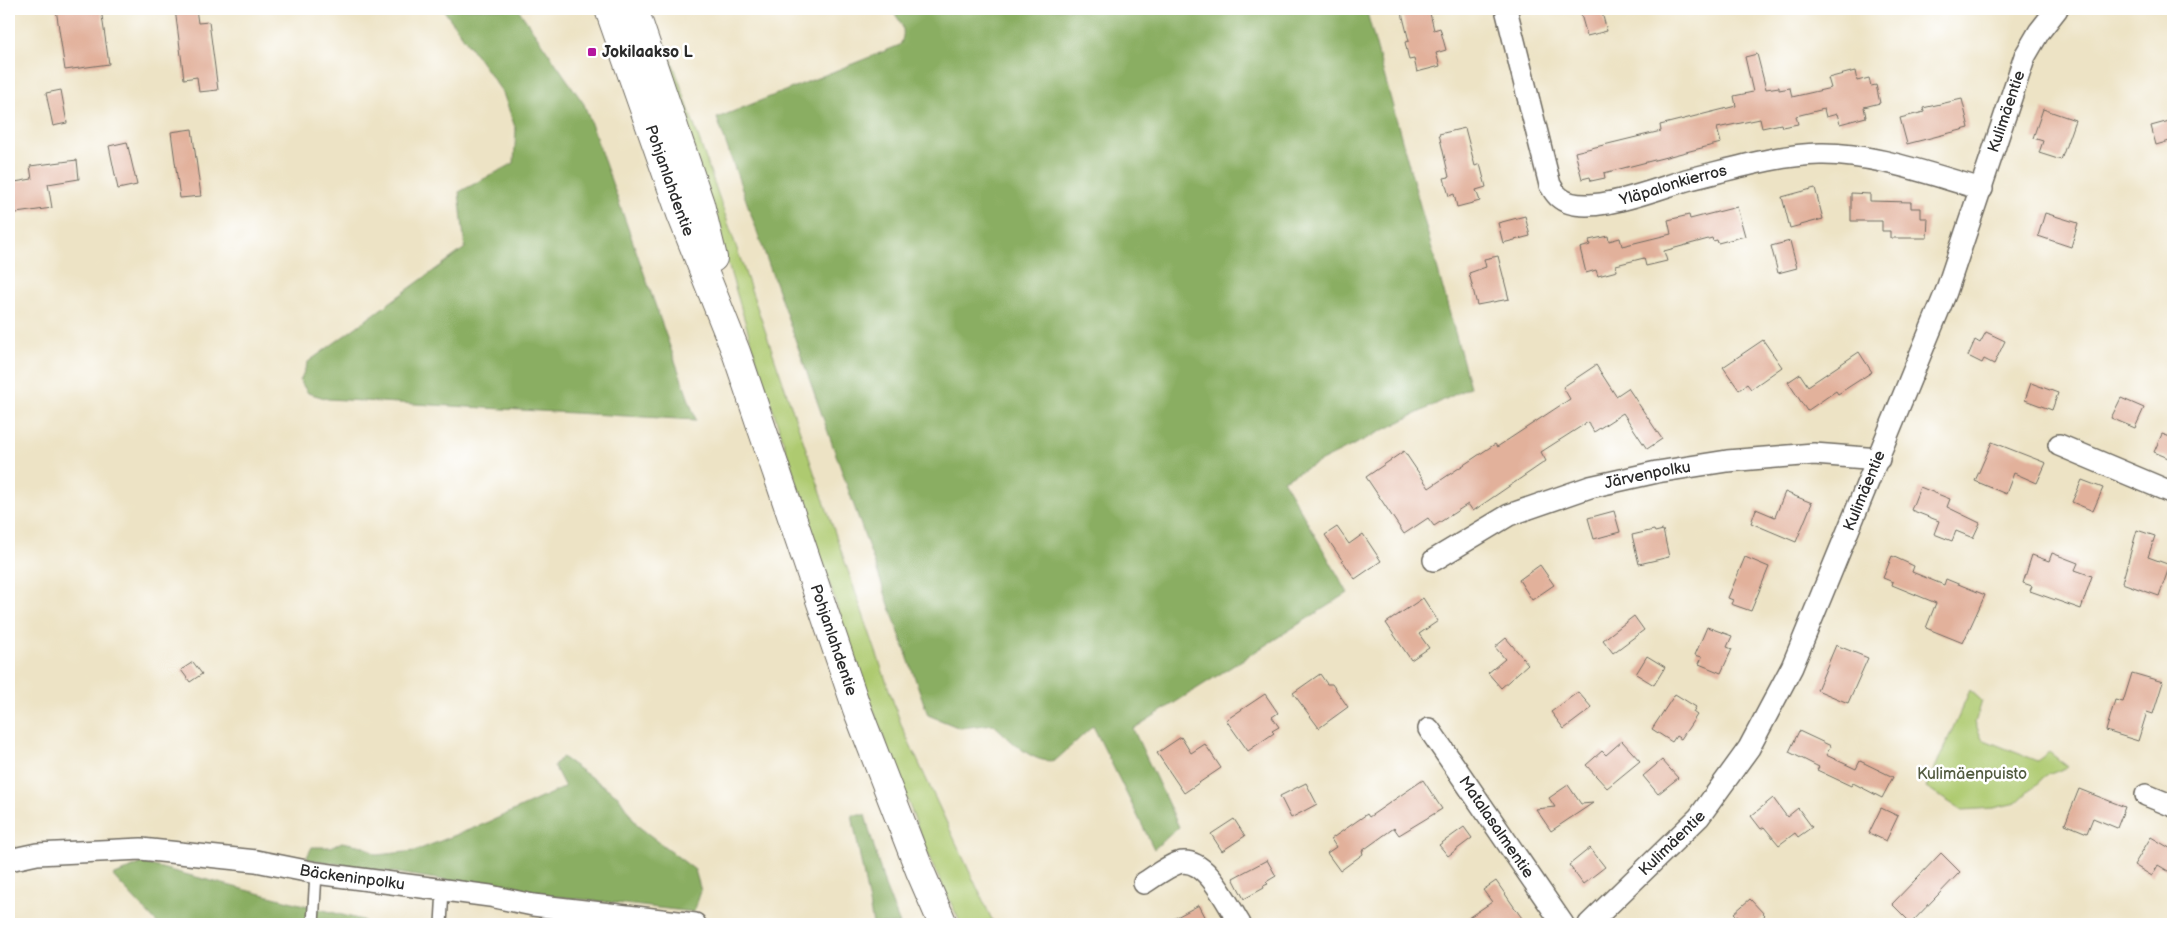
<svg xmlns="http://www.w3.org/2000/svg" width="2182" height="933" font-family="'Balsamiq Sans',sans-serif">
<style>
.green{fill:#aeca70;stroke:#6c7a4e}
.forest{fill:#8aae62;stroke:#5a6c46}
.building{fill:#e2b19b}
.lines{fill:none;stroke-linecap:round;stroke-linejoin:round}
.service-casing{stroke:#6f6b61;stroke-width:14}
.minor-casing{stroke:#6f6b61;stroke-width:24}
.trunk-casing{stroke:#6f6b61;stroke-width:30}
.service{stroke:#fff;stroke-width:11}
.minor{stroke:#fff;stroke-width:21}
.trunk{stroke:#fff;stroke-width:28}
.poi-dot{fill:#b5179e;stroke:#fff;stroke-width:2}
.labels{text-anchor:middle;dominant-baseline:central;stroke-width:5;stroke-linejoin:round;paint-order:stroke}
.poi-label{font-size:16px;font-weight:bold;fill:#2b2b2b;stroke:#fff;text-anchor:start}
.street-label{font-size:16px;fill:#2b2b2b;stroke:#fff}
.park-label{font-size:16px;fill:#525b40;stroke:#fff}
</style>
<rect width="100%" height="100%" fill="#fff"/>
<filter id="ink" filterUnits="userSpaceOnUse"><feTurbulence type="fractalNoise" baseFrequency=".02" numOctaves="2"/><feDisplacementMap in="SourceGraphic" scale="10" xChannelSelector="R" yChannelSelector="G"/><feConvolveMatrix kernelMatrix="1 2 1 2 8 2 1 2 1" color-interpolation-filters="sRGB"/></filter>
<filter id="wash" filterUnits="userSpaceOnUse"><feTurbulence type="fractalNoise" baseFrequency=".0096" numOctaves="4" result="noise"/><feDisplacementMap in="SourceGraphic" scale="20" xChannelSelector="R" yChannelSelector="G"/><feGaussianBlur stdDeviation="1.12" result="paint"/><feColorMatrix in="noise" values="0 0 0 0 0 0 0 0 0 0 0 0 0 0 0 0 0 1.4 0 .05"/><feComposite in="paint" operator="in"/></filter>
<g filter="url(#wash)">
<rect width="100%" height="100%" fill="#ede3c5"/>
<g class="green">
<path d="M 670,55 L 902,727 L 994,924 L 961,924 L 931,862 L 880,728 L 840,616 L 752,345 L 673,78 Z"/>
<path d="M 1970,690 L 1982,701 L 1975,723 L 1982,739 L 2037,761 L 2049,752 L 2068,767 L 2045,776 L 2016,803 L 1994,808 L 1962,810 L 1926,788 Z"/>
</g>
<g class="forest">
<path d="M 443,9 L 518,9 L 584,104 L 696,420 L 328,399 L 308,393 L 300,381 L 308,362 L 465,248 L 459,192 L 514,163 L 516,130 L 503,93 Z"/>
<path d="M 891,9 L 1366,9 L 1470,387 L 1283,480 L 1348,593 L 1133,729 L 1179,827 L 1154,849 L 1093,726 L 1056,760 C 1033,766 1009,738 993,724 L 960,728 L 928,715 L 717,118 L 900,45 C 908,29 900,21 891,9 Z"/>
<path d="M 562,757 L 618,796 L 638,826 L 695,870 L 701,891 L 694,912 L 535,894 L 306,859 L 312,847 L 331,847 L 342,842 L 363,846 L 377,855 L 415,851 L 489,822 L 565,787 L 554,766 Z"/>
<path d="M 852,815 L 865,815 L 885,886 L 900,924 L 873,924 Z"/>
<path d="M 142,863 L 362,920 L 369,924 L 158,924 L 113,876 Z"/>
</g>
<g id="blocks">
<g class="building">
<path d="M 56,9 L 101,9 L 109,64 L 65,70 Z"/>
<path d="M 175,9 L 196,9 L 198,23 L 209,22 L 218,90 L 199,92 L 197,77 L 184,79 Z"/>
<path d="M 1401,9 L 1429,9 L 1434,30 L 1440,28 L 1446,50 L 1436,53 L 1440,66 L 1417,72 L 1414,59 L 1409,60 L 1405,42 L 1409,41 Z"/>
<path d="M 1588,9 L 1601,9 L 1607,31 L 1587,36 L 1580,11 Z"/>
<path d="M 1757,54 L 1766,89 L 1779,87 L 1779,90 L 1790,88 L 1792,97 L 1831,88 L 1828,78 L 1855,71 L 1857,81 L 1869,78 L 1871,86 L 1876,85 L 1880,103 L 1864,107 L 1866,117 L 1840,124 L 1837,114 L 1826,117 L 1824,109 L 1796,116 L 1798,124 L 1782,127 L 1781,124 L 1762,128 L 1760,119 L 1717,128 L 1721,143 L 1604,173 L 1605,178 L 1591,181 L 1590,177 L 1582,179 L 1575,152 L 1661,131 L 1660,125 L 1736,106 L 1734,96 L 1753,92 L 1745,57 Z"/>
<path d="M 61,90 L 67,123 L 53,126 L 46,93 Z"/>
<path d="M 1962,99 L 1969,128 L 1907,144 L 1900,118 L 1924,112 L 1923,108 Z"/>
<path d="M 2043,109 L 2075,120 L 2061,160 L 2039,153 L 2043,141 L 2033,138 Z"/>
<path d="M 2173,120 L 2173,140 L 2156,145 L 2151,126 Z"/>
<path d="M 1465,128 L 1475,166 L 1480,164 L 1486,187 L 1476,190 L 1480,201 L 1457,207 L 1454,194 L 1449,196 L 1444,178 L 1449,177 L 1439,134 Z"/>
<path d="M 192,129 L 201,196 L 180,198 L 171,132 Z"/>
<path d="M 127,142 L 137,185 L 118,189 L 109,146 Z"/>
<path d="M 77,160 L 79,179 L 48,184 L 52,208 L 9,214 L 9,183 L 32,179 L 30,166 Z"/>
<path d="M 1815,188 L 1823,219 L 1790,228 L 1782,197 Z"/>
<path d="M 1851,193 L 1870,194 L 1870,201 L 1911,202 L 1911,208 L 1921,208 L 1921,218 L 1928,218 L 1927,238 L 1890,238 L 1890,231 L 1882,231 L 1882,221 L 1851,221 Z"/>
<path d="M 1737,207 L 1745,236 L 1718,243 L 1717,240 L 1713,241 L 1712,238 L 1664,251 L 1667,261 L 1646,266 L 1644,258 L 1616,265 L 1617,271 L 1598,276 L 1596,270 L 1586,273 L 1580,248 L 1590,245 L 1589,240 L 1608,236 L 1609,241 L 1620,238 L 1622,246 L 1671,234 L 1668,220 L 1689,215 L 1690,219 Z"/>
<path d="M 2045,213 L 2078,223 L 2071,247 L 2038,236 Z"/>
<path d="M 1525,216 L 1530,236 L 1503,243 L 1498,223 Z"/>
<path d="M 1790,241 L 1797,268 L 1778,273 L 1771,246 Z"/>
<path d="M 1498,256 L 1509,299 L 1477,305 L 1469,273 L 1486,267 L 1484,259 Z"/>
<path d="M 1986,332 L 2005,341 L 1994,364 L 1984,359 L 1982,363 L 1968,356 L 1975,340 L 1980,343 Z"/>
<path d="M 1763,340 L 1782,367 L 1751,389 L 1747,384 L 1739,390 L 1723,367 Z"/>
<path d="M 1859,352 L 1872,372 L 1838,394 L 1836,391 L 1807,411 L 1788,382 L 1800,374 L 1808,386 Z"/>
<path d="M 1596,365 L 1616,396 L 1628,388 L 1662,439 L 1647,449 L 1623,413 L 1594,432 L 1588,422 L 1541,452 L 1546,461 L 1473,511 L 1468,504 L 1434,526 L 1428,518 L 1404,534 L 1366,477 L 1404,451 L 1429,488 L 1495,444 L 1497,447 L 1570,399 L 1563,387 Z"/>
<path d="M 2031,383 L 2058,393 L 2052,410 L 2025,400 Z"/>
<path d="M 2121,398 L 2144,408 L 2135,428 L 2111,418 Z"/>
<path d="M 2162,434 L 2173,438 L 2173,460 L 2154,452 Z"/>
<path d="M 1992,442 L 2046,463 L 2037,483 L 2014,473 L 2006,494 L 1975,481 Z"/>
<path d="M 2082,480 L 2103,488 L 2093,511 L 2072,502 Z"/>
<path d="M 1920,487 L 1950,499 L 1947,507 L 1980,523 L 1973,538 L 1956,531 L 1952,541 L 1934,534 L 1939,521 L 1911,510 Z"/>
<path d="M 1785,492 L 1812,503 L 1796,542 L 1751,523 L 1756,509 L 1775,517 Z"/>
<path d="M 1614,511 L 1620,532 L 1594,539 L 1588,518 Z"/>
<path d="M 1337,527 L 1349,544 L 1363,534 L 1381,561 L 1355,579 L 1325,535 Z"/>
<path d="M 1654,530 L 1655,532 L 1663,530 L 1669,557 L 1639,564 L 1632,535 Z"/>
<path d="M 2137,530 L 2155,536 L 2148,557 L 2170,565 L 2159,596 L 2122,583 Z"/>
<path d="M 2052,553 L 2078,563 L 2075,570 L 2092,576 L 2081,609 L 2030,591 L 2032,586 L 2023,583 L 2032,555 L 2049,561 Z"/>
<path d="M 1892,556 L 1914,566 L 1912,572 L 1944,585 L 1946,579 L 1985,595 L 1963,643 L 1926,628 L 1936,603 L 1892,585 L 1893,582 L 1883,578 Z"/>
<path d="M 1745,557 L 1769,567 L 1751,611 L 1731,604 L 1733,600 L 1728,598 Z"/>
<path d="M 1540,565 L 1554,585 L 1532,600 L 1519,580 Z"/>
<path d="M 1423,598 L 1438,621 L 1419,634 L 1429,648 L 1411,660 L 1386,623 Z"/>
<path d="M 1634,616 L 1644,630 L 1613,653 L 1603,640 Z"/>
<path d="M 1707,627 L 1732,636 L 1727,647 L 1732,649 L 1721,673 L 1699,664 L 1702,657 L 1695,655 Z"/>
<path d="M 1506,638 L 1528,664 L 1501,688 L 1488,673 L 1505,659 L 1495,647 Z"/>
<path d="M 1836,645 L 1868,658 L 1848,703 L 1817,690 Z"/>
<path d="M 1647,656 L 1665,667 L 1654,685 L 1636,674 Z"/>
<path d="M 193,662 L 202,674 L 190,682 L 181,670 Z"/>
<path d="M 2132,673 L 2163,682 L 2153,714 L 2147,712 L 2138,741 L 2106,731 L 2115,700 L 2123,702 Z"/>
<path d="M 1320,674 L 1327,684 L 1332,684 L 1348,707 L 1319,728 L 1293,693 Z"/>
<path d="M 1578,692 L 1592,708 L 1564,729 L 1551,712 Z"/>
<path d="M 1265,694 L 1278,713 L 1272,717 L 1279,727 L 1272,731 L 1274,733 L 1248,751 L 1226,720 Z"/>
<path d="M 1675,694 L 1696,707 L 1693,712 L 1697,715 L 1681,739 L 1676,736 L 1672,742 L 1652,729 Z"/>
<path d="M 1799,731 L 1831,746 L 1826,755 L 1856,769 L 1860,761 L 1893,777 L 1882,798 L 1853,783 L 1851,786 L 1817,770 L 1819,767 L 1789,752 Z"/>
<path d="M 1181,737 L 1191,753 L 1205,744 L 1221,768 L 1184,793 L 1157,753 Z"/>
<path d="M 1622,741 L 1640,761 L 1607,788 L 1586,765 L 1602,751 L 1606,755 Z"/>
<path d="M 1662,760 L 1678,778 L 1658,794 L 1643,776 Z"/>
<path d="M 1423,780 L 1442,809 L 1399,835 L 1394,828 L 1362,851 L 1363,854 L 1340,871 L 1327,853 L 1336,847 L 1331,839 L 1367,814 L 1369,817 Z"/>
<path d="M 1306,783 L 1317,804 L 1291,818 L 1280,796 Z"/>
<path d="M 1568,785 L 1581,804 L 1593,803 L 1551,831 L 1536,809 L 1555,807 L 1549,798 Z"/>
<path d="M 2079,789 L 2125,807 L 2117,828 L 2093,818 L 2087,833 L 2065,824 Z"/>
<path d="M 1773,798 L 1787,817 L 1798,808 L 1812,827 L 1798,837 L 1795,833 L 1779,845 L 1764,827 L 1761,829 L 1751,816 Z"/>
<path d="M 1881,808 L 1898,816 L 1886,841 L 1869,833 Z"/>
<path d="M 1234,819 L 1245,836 L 1222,851 L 1211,834 Z"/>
<path d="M 1464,827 L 1472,838 L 1448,856 L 1439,845 Z"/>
<path d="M 2151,837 L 2173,850 L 2173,874 L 2158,865 L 2152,876 L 2134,865 Z"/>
<path d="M 1590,848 L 1605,867 L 1583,884 L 1569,865 Z"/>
<path d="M 1941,853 L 1960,872 L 1911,923 L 1892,904 Z"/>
<path d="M 1267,860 L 1276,876 L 1266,882 L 1268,884 L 1263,886 L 1264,888 L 1244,899 L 1233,878 Z"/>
<path d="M 1496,881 L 1526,924 L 1459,924 L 1492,902 L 1483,890 Z"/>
<path d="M 1750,899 L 1765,915 L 1756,924 L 1745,924 L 1734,913 Z"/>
<path d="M 1199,905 L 1209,924 L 1164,924 Z"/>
</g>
</g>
</g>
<g filter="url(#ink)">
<use href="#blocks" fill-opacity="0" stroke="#6f6b61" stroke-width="1"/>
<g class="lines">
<g class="service-casing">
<g id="service">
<path d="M 313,924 L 316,873"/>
<path d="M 441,924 L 443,890"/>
</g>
</g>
<g class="minor-casing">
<g id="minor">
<path id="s1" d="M 1506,9 L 1550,185 C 1553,189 1555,194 1559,197 C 1584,220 1660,187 1690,179 C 1732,169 1776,155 1820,154 C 1873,153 1932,175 1982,189"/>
<path d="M 2059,445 L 2173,493"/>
<path id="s2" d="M 1434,560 L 1509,515 L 1590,487 L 1657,472 L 1727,461 L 1814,454 L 1879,459"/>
<path id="s3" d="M 1429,729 L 1563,924"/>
<path d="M 2146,795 L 2173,806"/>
<path id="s4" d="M 9,860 L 37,854 L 141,849 L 256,861 L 316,873 L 490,896 L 533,905 L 695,924"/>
<path d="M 1144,883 C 1154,877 1166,867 1178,863 C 1206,855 1227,904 1240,924"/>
<path id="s5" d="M 1589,924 L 1699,817 L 1749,748 L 1792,667 L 1946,292 L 2025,56 L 2039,32 L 2057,9"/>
</g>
</g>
<g class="trunk-casing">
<g id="trunk">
<path id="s6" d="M 609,9 L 681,214 L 736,352 L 857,709 L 920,871 L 943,924"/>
<path d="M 634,9 L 700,204 L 713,258"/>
</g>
</g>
<use href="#service" class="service"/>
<use href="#minor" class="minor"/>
<use href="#trunk" class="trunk"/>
</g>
</g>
<rect class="poi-dot" x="587" y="47" width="10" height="10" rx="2.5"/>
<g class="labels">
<g class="poi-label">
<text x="602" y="52">Jokilaakso L</text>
</g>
<g class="street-label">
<text stroke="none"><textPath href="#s5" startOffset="926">Kulimäentie</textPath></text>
<text stroke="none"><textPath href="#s6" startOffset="182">Pohjanlahdentie</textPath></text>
<text stroke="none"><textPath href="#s1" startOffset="315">Yläpalonkierros</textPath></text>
<text stroke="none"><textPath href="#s2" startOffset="232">Järvenpolku</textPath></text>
<text stroke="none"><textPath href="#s5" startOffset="521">Kulimäentie</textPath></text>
<text stroke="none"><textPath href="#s6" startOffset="670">Pohjanlahdentie</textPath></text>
<text stroke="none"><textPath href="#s3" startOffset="119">Matalasalmentie</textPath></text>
<text stroke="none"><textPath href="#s5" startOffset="116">Kulimäentie</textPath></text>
<text stroke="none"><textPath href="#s4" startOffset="346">Bäckeninpolku</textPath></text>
</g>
<g class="park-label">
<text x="1972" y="774">Kulimäenpuisto</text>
</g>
</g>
<rect width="2182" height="933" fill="none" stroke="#fff" stroke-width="30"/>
</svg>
